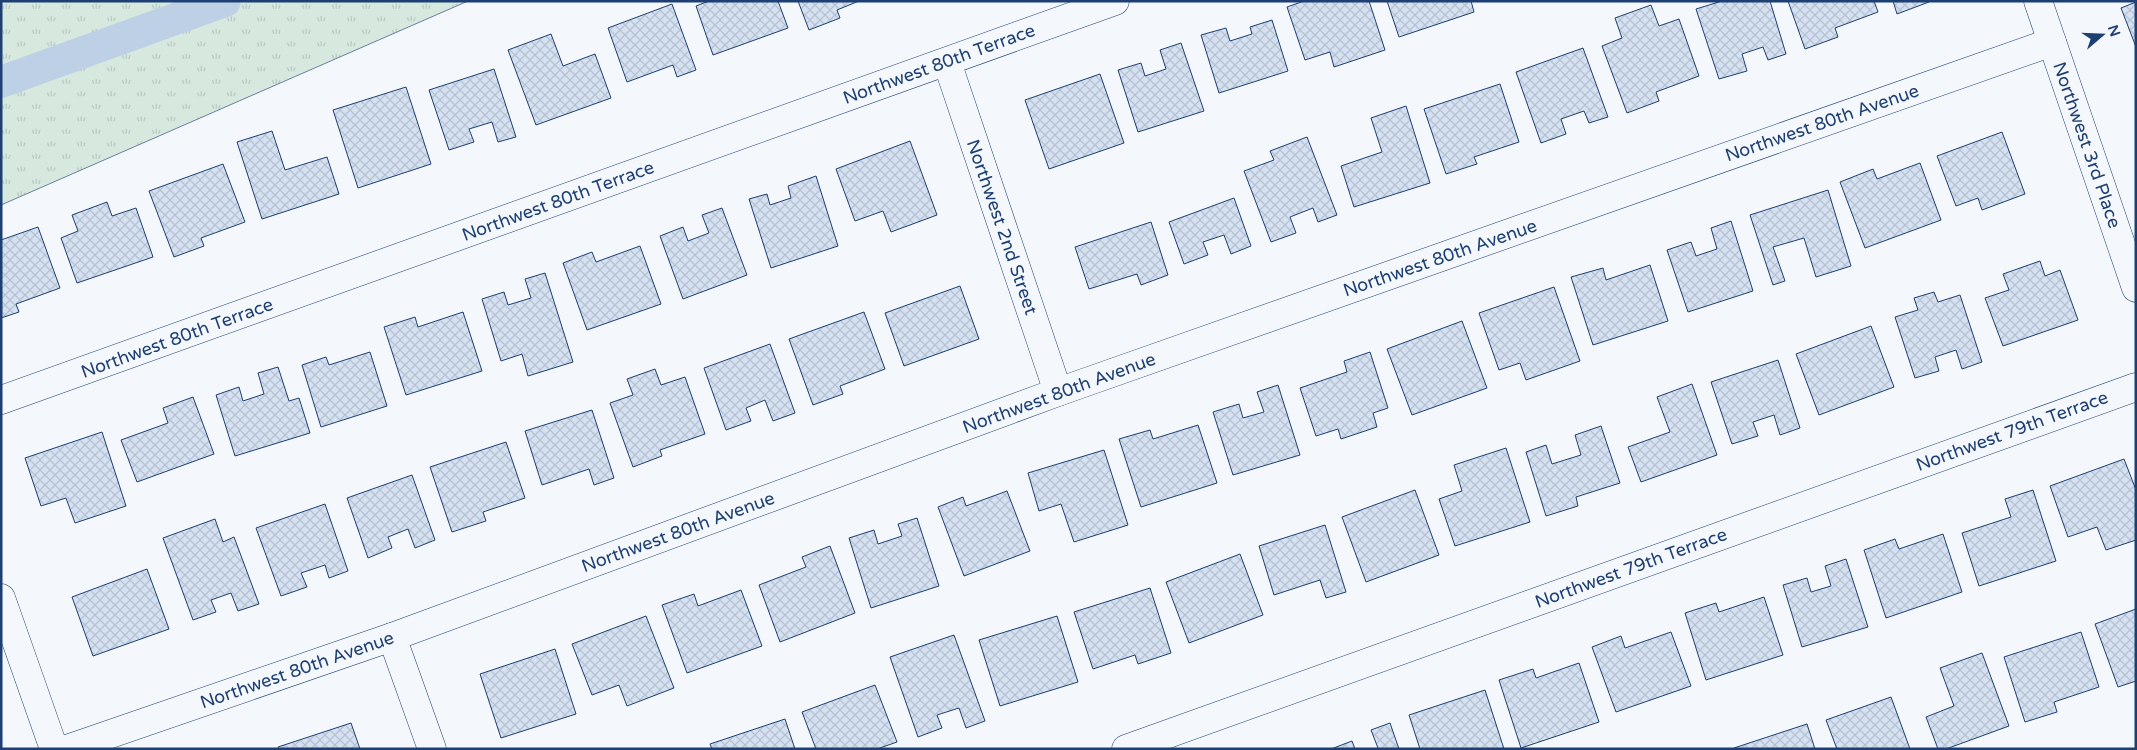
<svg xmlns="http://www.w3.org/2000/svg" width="2137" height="750" font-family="'Varela Round',sans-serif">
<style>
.grass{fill:url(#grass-tufts);stroke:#687fa3}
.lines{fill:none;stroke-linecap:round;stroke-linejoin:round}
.canal{stroke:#bed0e5;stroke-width:32}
.building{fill:url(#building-cross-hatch);stroke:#1d3f73}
.minor-casing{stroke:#1d3f73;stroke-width:29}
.minor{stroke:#f4f7fb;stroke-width:28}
.labels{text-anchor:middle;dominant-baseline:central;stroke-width:4;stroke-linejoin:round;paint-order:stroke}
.street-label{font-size:18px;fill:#1d3f73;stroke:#f4f7fb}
</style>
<defs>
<pattern id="grass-tufts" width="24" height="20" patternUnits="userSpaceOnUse" patternTransform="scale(1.25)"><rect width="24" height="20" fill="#d7e8df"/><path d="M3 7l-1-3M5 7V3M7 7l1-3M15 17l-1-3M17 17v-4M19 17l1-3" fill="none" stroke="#b8c8c3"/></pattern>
<pattern id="building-cross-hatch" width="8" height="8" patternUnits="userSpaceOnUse" patternTransform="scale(1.25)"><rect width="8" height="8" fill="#d5e0f0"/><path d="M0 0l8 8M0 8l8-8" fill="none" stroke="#b6c1d1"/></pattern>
</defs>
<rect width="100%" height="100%" fill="#f4f7fb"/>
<path class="grass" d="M 1,1 L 468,1 L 1,205 Z"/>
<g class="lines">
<path class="canal" d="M 1,82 L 225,1"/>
</g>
<g class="building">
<path d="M 709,1 L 778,1 L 788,28 L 713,55 L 696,6 Z"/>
<path d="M 798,1 L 859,1 L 837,10 L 840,18 L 809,30 Z"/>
<path d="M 1304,1 L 1369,1 L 1385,50 L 1334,67 L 1330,52 L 1305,60 L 1287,7 Z"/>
<path d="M 1387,1 L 1471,1 L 1474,12 L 1399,37 Z"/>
<path d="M 1722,1 L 1770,1 L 1786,54 L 1768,60 L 1763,47 L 1742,54 L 1747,71 L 1719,79 L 1696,9 Z"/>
<path d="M 1788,1 L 1874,1 L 1878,12 L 1835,28 L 1838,37 L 1805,49 Z"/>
<path d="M 1893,1 L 1928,1 L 1929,2 L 1897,14 Z"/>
<path d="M 2136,2 L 2136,47 L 2121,8 Z"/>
<path d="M 672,4 L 696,70 L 677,77 L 673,65 L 627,82 L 608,28 Z"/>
<path d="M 1651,5 L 1659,26 L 1679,19 L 1699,76 L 1656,92 L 1659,101 L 1627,113 L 1602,46 L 1622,38 L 1615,18 Z"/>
<path d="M 1272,20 L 1288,71 L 1219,93 L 1201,35 L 1226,28 L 1230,41 L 1252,34 L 1250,27 Z"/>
<path d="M 551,34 L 563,66 L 595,54 L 611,98 L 536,125 L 508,50 Z"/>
<path d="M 1181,43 L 1204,111 L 1138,132 L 1118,70 L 1141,63 L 1145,76 L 1166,69 L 1160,50 Z"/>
<path d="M 1583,48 L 1608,117 L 1589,123 L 1584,111 L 1561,119 L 1566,134 L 1541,143 L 1516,72 Z"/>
<path d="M 494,69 L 516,137 L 498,142 L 492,122 L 469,129 L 474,142 L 449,150 L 429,90 Z"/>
<path d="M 1100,74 L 1124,143 L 1049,169 L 1025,100 Z"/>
<path d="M 1500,84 L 1519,142 L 1474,157 L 1477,164 L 1446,174 L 1424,109 Z"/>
<path d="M 406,87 L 431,164 L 358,188 L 333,110 Z"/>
<path d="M 1406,106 L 1430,183 L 1354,207 L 1341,166 L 1382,152 L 1371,118 Z"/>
<path d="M 272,131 L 285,170 L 327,157 L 339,194 L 262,219 L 237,142 Z"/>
<path d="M 2002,132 L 2025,194 L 1982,210 L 1978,198 L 1956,206 L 1937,156 Z"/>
<path d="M 1307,137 L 1337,215 L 1318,222 L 1313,208 L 1290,217 L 1296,233 L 1271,242 L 1244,171 L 1274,160 L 1270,151 Z"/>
<path d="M 910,141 L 937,215 L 891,232 L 883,211 L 855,221 L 836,169 Z"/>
<path d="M 1920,163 L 1941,220 L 1865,248 L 1840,182 L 1873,169 L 1877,179 Z"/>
<path d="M 223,164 L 245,222 L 201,238 L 204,246 L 174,257 L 149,191 Z"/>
<path d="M 816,176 L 838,246 L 771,268 L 749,199 L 767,194 L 770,205 L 791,198 L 788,186 Z"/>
<path d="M 1828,190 L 1851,266 L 1816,277 L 1804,238 L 1773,247 L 1785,281 L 1773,285 L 1750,215 Z"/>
<path d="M 1234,198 L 1251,246 L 1231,254 L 1224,235 L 1203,242 L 1208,255 L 1184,264 L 1169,222 Z"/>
<path d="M 107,202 L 112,216 L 136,208 L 153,257 L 77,283 L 61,238 L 78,231 L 72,215 Z"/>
<path d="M 722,208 L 747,275 L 683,299 L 660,236 L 683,227 L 688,241 L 709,233 L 702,215 Z"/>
<path d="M 1731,221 L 1753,291 L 1688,312 L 1667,250 L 1691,242 L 1696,256 L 1717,249 L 1711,228 Z"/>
<path d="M 1151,222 L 1168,275 L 1141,285 L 1137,274 L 1089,289 L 1075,247 Z"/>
<path d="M 38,227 L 60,288 L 16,304 L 19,312 L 1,318 L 1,240 Z"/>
<path d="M 640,246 L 661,304 L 587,330 L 563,263 L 592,252 L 596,262 Z"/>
<path d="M 2040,261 L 2045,276 L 2060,270 L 2078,320 L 2003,346 L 1985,298 L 2009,290 L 2003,274 Z"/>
<path d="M 1650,265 L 1668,321 L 1593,345 L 1571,277 L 1603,268 L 1606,280 Z"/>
<path d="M 545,273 L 573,362 L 528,376 L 522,354 L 501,361 L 482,299 L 504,292 L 508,305 L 531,298 L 525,279 Z"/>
<path d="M 960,286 L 979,339 L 904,366 L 885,313 Z"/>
<path d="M 1554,287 L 1580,361 L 1526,380 L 1520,363 L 1499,370 L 1479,313 Z"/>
<path d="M 1934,292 L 1938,302 L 1960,295 L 1982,362 L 1962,369 L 1956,350 L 1935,357 L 1939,371 L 1915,378 L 1895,317 L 1918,310 L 1914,298 Z"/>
<path d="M 463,312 L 482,371 L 406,395 L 384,327 L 415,317 L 418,327 Z"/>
<path d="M 864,312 L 885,369 L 840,386 L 843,394 L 813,405 L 789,339 Z"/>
<path d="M 1462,321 L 1487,388 L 1412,415 L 1387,349 Z"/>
<path d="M 1871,326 L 1894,387 L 1819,415 L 1796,354 Z"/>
<path d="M 770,344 L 795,413 L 773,421 L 765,400 L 746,408 L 751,421 L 726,430 L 704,368 Z"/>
<path d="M 370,352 L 387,406 L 321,427 L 302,365 L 326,357 L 329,365 Z"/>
<path d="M 1370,352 L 1388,408 L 1373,413 L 1377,427 L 1341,439 L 1338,429 L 1316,436 L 1300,388 L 1347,372 L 1344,361 Z"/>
<path d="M 1778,360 L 1800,428 L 1780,435 L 1774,415 L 1753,422 L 1758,436 L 1732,444 L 1711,382 Z"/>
<path d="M 278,367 L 289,401 L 299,398 L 310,433 L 235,456 L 216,395 L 239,387 L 243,401 L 264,394 L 258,373 Z"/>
<path d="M 655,369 L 661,385 L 685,377 L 705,434 L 660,450 L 662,456 L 633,467 L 610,403 L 633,395 L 627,379 Z"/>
<path d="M 1692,384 L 1717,455 L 1641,482 L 1628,447 L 1670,432 L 1657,397 Z"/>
<path d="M 1278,385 L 1300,455 L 1233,475 L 1213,412 L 1239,404 L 1243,418 L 1264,412 L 1257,392 Z"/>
<path d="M 193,397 L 214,454 L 137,482 L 121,440 L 168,423 L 163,408 Z"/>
<path d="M 592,410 L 614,478 L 594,485 L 589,469 L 542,485 L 525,431 Z"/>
<path d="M 1198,425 L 1217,483 L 1141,507 L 1119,439 L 1150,430 L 1153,439 Z"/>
<path d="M 1601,426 L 1620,483 L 1576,497 L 1578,506 L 1546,516 L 1526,452 L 1546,445 L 1552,464 L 1581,455 L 1575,435 Z"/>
<path d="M 102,432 L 126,506 L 75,523 L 66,498 L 41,506 L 25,458 Z"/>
<path d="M 506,442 L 525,498 L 483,512 L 486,521 L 452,532 L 430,467 Z"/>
<path d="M 1506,448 L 1530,522 L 1455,546 L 1439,499 L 1462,491 L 1454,465 Z"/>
<path d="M 1104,450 L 1128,525 L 1074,542 L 1061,504 L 1039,511 L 1028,473 Z"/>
<path d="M 2124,459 L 2136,490 L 2136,540 L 2106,550 L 2097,527 L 2068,537 L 2050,486 Z"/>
<path d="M 412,475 L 435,540 L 415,548 L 408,529 L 388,537 L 392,548 L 368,558 L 347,498 Z"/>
<path d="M 1415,490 L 1439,555 L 1366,582 L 1342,517 Z"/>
<path d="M 2033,490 L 2056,561 L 1979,586 L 1962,533 L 2011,517 L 2005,499 Z"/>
<path d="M 1007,491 L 1030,551 L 964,576 L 938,507 L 963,497 L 966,506 Z"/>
<path d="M 325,504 L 348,571 L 329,578 L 325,565 L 301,573 L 307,587 L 281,596 L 256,528 Z"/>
<path d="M 917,518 L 939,586 L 871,608 L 849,538 L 874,530 L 878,544 L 902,536 L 898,524 Z"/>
<path d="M 215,519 L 223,542 L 234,537 L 259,604 L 238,611 L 231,593 L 211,600 L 216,612 L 193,620 L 163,538 Z"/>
<path d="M 1325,525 L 1346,592 L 1326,598 L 1320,580 L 1274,595 L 1259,546 Z"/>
<path d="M 1943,534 L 1962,592 L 1886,618 L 1864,550 L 1895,539 L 1899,549 Z"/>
<path d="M 830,546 L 855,613 L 780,642 L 759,585 L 806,567 L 802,557 Z"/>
<path d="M 1240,554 L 1263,615 L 1189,643 L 1166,582 Z"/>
<path d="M 1846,559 L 1868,627 L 1802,647 L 1783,585 L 1807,578 L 1811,592 L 1831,586 L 1825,566 Z"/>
<path d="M 147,569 L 169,629 L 93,656 L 72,597 Z"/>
<path d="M 1150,588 L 1171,653 L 1138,664 L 1135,655 L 1093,669 L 1074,612 Z"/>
<path d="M 741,590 L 762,646 L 687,673 L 662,605 L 694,594 L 698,606 Z"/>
<path d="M 1764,597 L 1783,655 L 1706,680 L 1685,613 L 1716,603 L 1719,612 Z"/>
<path d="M 2136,609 L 2136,681 L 2118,687 L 2095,624 Z"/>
<path d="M 646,616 L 674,688 L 627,706 L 619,685 L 592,695 L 572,644 Z"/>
<path d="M 1057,616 L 1078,682 L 1000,706 L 979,640 Z"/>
<path d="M 1671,632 L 1691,686 L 1616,712 L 1592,647 L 1621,636 L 1625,648 Z"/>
<path d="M 2081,632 L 2099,687 L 2054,702 L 2057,712 L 2025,722 L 2004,657 Z"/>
<path d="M 954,635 L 985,721 L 966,728 L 959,708 L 937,715 L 942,728 L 918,737 L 890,657 Z"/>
<path d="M 555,649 L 576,714 L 501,738 L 480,674 Z"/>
<path d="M 1982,653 L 2009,726 L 1946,749 L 1938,749 L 1926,717 L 1954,706 L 1940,668 Z"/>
<path d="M 1579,663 L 1599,722 L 1521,748 L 1499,680 L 1533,669 L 1536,678 Z"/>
<path d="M 875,685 L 897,742 L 877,749 L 816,749 L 802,712 Z"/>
<path d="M 1485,690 L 1504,749 L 1420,749 L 1409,715 Z"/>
<path d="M 1891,697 L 1910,749 L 1837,749 L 1826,720 Z"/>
<path d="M 785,719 L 795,749 L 712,749 L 710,744 Z"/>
<path d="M 351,723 L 360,749 L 279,749 L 278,747 Z"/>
<path d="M 1390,723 L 1399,749 L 1376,749 L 1378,748 L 1371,730 Z"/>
<path d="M 1807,724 L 1815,749 L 1734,749 L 1734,748 Z"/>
<path d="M 1352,741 L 1355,749 L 1331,749 Z"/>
</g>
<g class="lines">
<g class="minor-casing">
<g id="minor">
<path d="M 2038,1 L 2136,288"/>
<path d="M 947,62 L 1058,392"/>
<path d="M 1,400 L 1115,1"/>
<path d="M 1,598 L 54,749"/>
<path d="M 392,637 L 432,749"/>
<path d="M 67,749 L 392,637 L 1058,392 L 2052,42"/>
<path d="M 1126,749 L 2136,387"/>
</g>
</g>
<use href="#minor" class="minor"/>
</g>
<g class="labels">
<g class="street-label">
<text transform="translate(939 64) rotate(-20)">Northwest 80th Terrace</text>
<text transform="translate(1822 123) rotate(-19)">Northwest 80th Avenue</text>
<text transform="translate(2087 145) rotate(71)">Northwest 3rd Place</text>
<text transform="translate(558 201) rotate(-20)">Northwest 80th Terrace</text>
<text transform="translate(1002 227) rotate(71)">Northwest 2nd Street</text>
<text transform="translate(1440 258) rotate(-19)">Northwest 80th Avenue</text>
<text transform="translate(177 338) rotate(-20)">Northwest 80th Terrace</text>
<text transform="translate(1059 393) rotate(-20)">Northwest 80th Avenue</text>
<text transform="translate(2012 431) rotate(-20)">Northwest 79th Terrace</text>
<text transform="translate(678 532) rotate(-20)">Northwest 80th Avenue</text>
<text transform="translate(1631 568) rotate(-20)">Northwest 79th Terrace</text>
<text transform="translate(297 670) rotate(-19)">Northwest 80th Avenue</text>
</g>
</g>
<rect width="2137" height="750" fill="none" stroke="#1d3f73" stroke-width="5"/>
<g transform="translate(2102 35) rotate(71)" stroke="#f4f7fb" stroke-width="4" paint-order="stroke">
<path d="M0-4L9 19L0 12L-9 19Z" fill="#1d3f73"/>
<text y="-8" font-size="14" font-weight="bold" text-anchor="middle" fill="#1d3f73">N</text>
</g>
</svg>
